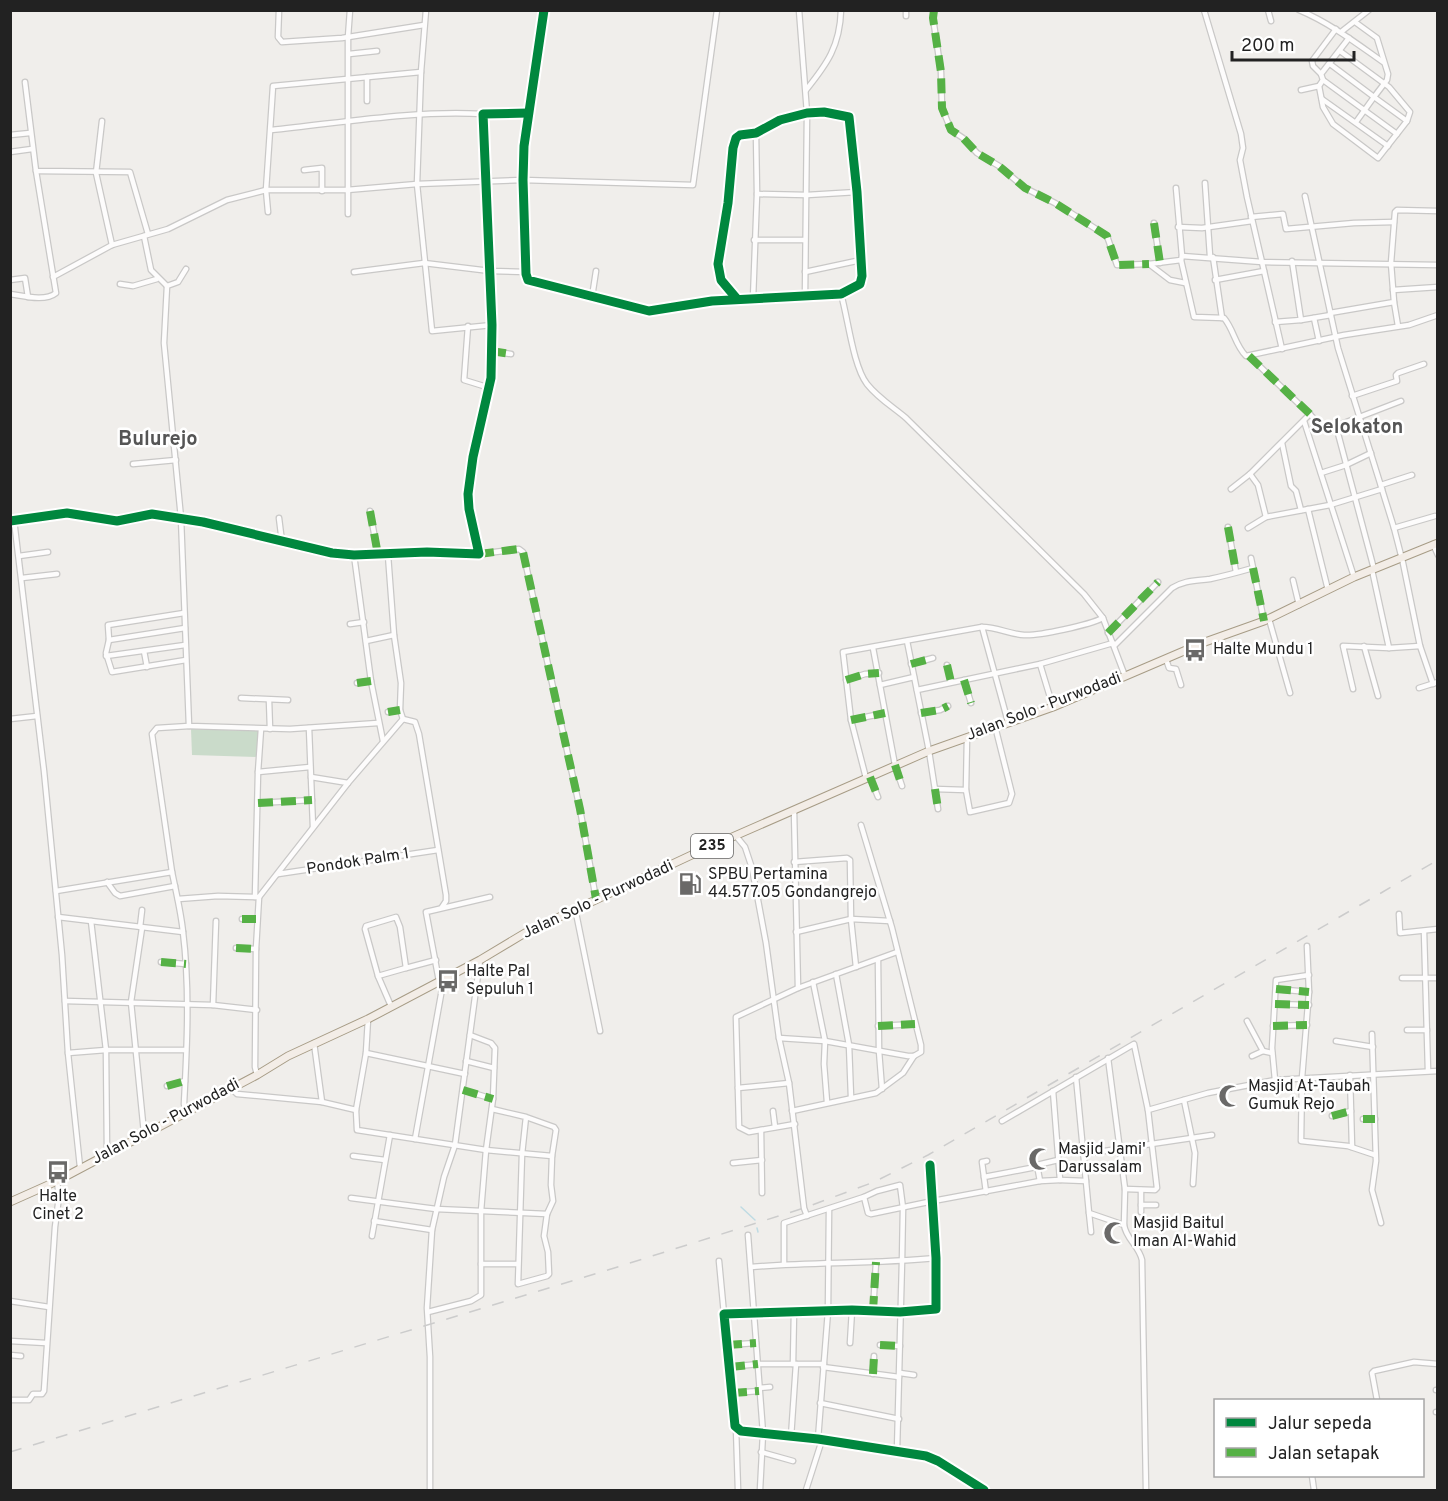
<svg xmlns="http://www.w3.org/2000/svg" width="1448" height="1501" font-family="Overpass,sans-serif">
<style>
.cemetery{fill:#cadbca}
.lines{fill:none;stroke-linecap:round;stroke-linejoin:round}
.stream{stroke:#bfdbe3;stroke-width:1.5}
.minor-casing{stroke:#c9c8c7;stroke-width:7}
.primary-casing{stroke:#a79c86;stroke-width:9}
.minor{stroke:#fdfcfc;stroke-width:4.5}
.primary{stroke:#f3ede7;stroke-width:7}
.rail{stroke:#ccc;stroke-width:1.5;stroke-dasharray:12 12;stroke-linecap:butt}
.quiet{stroke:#55b145;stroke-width:8;stroke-dasharray:15 8;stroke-linecap:butt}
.cycleway-casing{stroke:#fff;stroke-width:13}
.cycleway{stroke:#00873e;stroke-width:9}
.labels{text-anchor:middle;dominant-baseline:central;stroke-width:5;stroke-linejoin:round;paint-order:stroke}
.shield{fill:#fff;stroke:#646464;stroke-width:1.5}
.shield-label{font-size:15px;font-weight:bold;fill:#222}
.poi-label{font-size:16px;fill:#222;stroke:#fff;text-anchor:start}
.street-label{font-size:16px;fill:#222;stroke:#fff}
.quarter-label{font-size:20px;font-weight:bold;fill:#555;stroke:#fff}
</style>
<rect width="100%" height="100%" fill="#f0eeeb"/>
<path class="cemetery" d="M 191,729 L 259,731 L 259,757 L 192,755 Z"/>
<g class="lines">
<g class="stream">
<path d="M 741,1207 L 755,1220"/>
<path d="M 757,1228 L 758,1232"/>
</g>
<g class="minor-casing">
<g id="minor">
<path d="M 279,10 L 278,37 L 282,42 L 342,38 L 424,25"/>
<path d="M 426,10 L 421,72 L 417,184 L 432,331 L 492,325"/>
<path d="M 544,10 L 524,146 L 523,180 L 526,274 L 528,280 L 649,311 L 712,301 L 841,294 L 860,284 L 862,276 L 857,192 L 849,117 L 824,112 L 807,113 L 780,120 L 756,133 L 740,135 L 736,138 L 733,148 L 728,203 L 718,264 L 721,280 L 737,299"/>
<path d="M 799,10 L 807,113 L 805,297"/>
<path d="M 934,10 L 933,18 L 941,72 L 942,108 L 951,130 L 963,138 L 977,153 L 999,166 L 1025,188 L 1055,203 L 1107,236 L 1117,265 L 1149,264 L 1181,260 L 1182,256 L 1262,262 L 1438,265"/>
<path d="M 1204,10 L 1241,134 L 1243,148 L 1240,160 L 1247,197 L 1282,349"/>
<path d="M 1268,10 L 1271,21"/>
<path d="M 1299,10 C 1330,23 1356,43 1383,62"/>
<path d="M 906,16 L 906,10"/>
<path d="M 1341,32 L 1369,10"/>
<path d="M 1349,38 L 1321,74 L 1323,80 L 1319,86 L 1323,107 L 1333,124 L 1378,158 L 1407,121 L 1374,97 L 1387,80 L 1388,74 L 1377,38 L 1355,22"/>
<path d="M 1340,51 L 1389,87 L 1410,112 L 1407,121"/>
<path d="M 349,54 L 377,51"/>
<path d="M 1330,64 L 1374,97 L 1356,122"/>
<path d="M 1321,74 L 1313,66 L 1312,61 L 1336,29"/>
<path d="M 367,77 L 367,101"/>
<path d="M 1323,80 L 1397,134"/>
<path d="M 25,82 L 36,171 L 130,172 L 148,234"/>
<path d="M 806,90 C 827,64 840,46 841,10"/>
<path d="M 1301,90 L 1319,86"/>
<path d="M 1322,99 L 1388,146"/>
<path d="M 102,121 L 96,173 L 112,245"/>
<path d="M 271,130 C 341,123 412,110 483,114"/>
<path d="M 10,135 L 30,133"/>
<path d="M 10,152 L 32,149"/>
<path d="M 304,170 L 322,168 L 322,191"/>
<path d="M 1205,183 L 1210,256"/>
<path d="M 1176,188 L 1182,256"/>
<path d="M 757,194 L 807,195 L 857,192"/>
<path d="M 1305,196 L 1338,348 L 1394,528 L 1403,563 L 1420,646 L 1433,684"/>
<path d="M 268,212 L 266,190 L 273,86 L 421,72"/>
<path d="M 348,214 L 348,37 L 350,10"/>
<path d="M 1251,217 L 1283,214 L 1286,229 L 1354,223 L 1394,222"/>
<path d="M 1154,223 L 1160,263"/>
<path d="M 1178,227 L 1202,228 L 1252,221"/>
<path d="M 144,236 L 151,270 L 167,286"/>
<path d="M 754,240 L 805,240"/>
<path d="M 1213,257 L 1222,318"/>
<path d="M 1181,260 L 1194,317 L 1224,318 C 1234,330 1235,345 1246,356 L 1344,335 L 1409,325 L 1438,315"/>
<path d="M 1149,264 L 1170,280 L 1185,283"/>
<path d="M 186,269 L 178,282 L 167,286 L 164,343 L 181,518 L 189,726 L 290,729 L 378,723"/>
<path d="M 354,272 L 424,263 L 490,271 L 526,272"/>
<path d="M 805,272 L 861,260"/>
<path d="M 53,277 L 112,245 L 168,229 L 227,200 L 266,190 L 347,190 L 417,184 L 523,180 L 693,185 L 717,10"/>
<path d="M 10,280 L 25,278 L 28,297"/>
<path d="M 1215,280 L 1264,271"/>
<path d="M 120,284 L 133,286 L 157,279"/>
<path d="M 1393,290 L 1438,287"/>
<path d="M 10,294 C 24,296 45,302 56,293 L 36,171"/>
<path d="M 841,294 C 848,318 853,366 867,384 C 878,398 893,407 906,418 L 1084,594 L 1103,618 L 1125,676"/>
<path d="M 592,297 L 596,271"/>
<path d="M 753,299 L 757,194 L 756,133"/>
<path d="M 1394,302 L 1398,326"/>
<path d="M 1330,313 L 1394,302 L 1391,263 L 1395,212 L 1397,210 L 1438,211"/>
<path d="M 1314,318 L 1319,341"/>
<path d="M 1301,320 L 1331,315"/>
<path d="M 1275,322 L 1301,320 L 1292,261"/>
<path d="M 468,326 L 464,380 L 490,388"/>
<path d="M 491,351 L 511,354"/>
<path d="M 1249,356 L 1324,428 L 1336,426 L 1401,401"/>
<path d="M 1352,396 L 1397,381 L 1396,375 L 1398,373 L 1424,364"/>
<path d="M 1304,421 L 1354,577"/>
<path d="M 1336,426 L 1374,569"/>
<path d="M 1282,443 L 1291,486 L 1296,491 L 1301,510"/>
<path d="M 133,464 L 176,460"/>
<path d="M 1321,473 L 1346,465 L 1371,453"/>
<path d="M 1250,474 L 1258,485 L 1266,517"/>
<path d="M 1381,485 L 1412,475"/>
<path d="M 1231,489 L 1250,474 L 1310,414"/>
<path d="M 1308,509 L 1328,590"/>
<path d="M 370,511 L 378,555"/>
<path d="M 279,518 L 282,542"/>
<path d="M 14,520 L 44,771 L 62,955 L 68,1053 L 80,1167"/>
<path d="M 10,521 L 67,513 L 117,521 L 152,514 L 203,522 L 332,553 L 354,555 L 427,552 L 479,554 L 469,509 L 468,494 L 473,457 L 491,378 L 492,325 L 483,114 L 528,113"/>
<path d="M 1228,527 L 1236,572"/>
<path d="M 1248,528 L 1266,517 L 1330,505 L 1382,489"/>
<path d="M 1394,528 L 1435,516"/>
<path d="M 1433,544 L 1438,555"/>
<path d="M 479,554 L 519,549 L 523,552 L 580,809 L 596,899"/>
<path d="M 354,555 L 371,681 L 383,741"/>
<path d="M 388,555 L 394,635 L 401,683 L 400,710 L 403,719"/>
<path d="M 19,556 L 48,552"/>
<path d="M 1251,558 L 1264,621"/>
<path d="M 1372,570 L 1389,648"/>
<path d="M 22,578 L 57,574"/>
<path d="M 1293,580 L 1299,605"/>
<path d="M 184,613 L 108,625 L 109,640 L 106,653 L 112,672 L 186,660"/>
<path d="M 1269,619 L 1290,693"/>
<path d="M 350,624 L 364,622"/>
<path d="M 982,627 L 1008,722"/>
<path d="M 1108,633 L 1158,582"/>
<path d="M 109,640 L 185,628"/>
<path d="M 366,641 L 394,635"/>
<path d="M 907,641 L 929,751 L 938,809"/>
<path d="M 1114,646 L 1172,588 C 1185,580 1195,581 1210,579 C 1224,576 1239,572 1253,568"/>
<path d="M 1364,646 L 1378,696"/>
<path d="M 873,648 L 895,765 L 902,786"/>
<path d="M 144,651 L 147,667"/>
<path d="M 106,656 L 185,645"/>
<path d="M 1166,659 L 1169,668 L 1176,669 L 1181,685"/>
<path d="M 911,664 L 933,658"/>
<path d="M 1040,664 L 1053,707"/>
<path d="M 947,665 L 951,682"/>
<path d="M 846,680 L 865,674 L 879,673"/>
<path d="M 964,680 L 971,703"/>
<path d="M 357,683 L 371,681"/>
<path d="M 880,685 L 914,677"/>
<path d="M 1419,688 L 1438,682"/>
<path d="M 1353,689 L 1343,646 L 1389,648 L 1420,646"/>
<path d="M 917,690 L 1040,664 L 1113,643"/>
<path d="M 241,698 L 288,700"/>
<path d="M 269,700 L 270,729"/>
<path d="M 388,712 L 400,710"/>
<path d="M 921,713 L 940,710 L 948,706"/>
<path d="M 10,719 L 37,716"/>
<path d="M 403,719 L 415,722 L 419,734 L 446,895 L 446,901 L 442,907"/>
<path d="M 851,720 L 885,713"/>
<path d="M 309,728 L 313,827"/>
<path d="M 261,729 L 258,772 L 255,897 L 259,897 L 348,783 L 403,719"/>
<path d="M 967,737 L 966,790 L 970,812 L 1009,803 L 1012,794 L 995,726"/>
<path d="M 258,772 L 310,767"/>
<path d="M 311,777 L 348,783"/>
<path d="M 870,777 L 878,797"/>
<path d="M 866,778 L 851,720 L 843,652 L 982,627 C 997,627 1009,634 1024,635 C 1039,636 1089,625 1103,618"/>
<path d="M 935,789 L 966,790"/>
<path d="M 258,803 L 312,800"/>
<path d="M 794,810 L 798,988"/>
<path d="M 736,836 L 745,847 L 752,868 L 766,943 L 779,1038 L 789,1083 L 804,1208 L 807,1216"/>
<path d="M 794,862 L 847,858 L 850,860 L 851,919 L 856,967"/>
<path d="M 172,872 L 152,734 L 157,728 L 189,726"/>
<path d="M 278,874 L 438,850"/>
<path d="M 107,882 L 115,893 L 120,896 L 175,886"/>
<path d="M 56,891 L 172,872 C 176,892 181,912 183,932 C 190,989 187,1047 184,1104 L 186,1113"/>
<path d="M 178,899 L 218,896 L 255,897"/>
<path d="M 575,908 L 600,1031"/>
<path d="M 1399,914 L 1400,933 L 1438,929"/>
<path d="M 58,917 L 183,932"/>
<path d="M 242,919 L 256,919"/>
<path d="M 91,921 L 106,1050 L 107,1153"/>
<path d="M 140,927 L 142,910"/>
<path d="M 142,928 L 131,1002 L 144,1133"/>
<path d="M 1424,931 L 1428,1071"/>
<path d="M 796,932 L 851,919 L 890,921"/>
<path d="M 1307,946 L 1309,992 L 1302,1078 L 1301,1141 L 1348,1146 L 1375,1155"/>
<path d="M 236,948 L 256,949"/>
<path d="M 878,960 L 879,1051 L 882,1089"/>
<path d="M 161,962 L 186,964"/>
<path d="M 836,974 L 849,1045 L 851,1097"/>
<path d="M 378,976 L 406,968"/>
<path d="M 1402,978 L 1438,978"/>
<path d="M 439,981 L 426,912 L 490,897"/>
<path d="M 813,982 L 825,1041 L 824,1064 L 827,1102"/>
<path d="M 1276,989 L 1309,992"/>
<path d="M 65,1001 L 213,1005 L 257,1010"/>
<path d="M 1275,1004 L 1309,1005"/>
<path d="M 213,1005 L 216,921"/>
<path d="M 391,1006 L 378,976 L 365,929 L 366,926 L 396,917 L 400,927 L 406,968 L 436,960"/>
<path d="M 368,1019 L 366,1053 L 356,1110 L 357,1130 L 486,1150 L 552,1156"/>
<path d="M 1247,1021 L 1263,1051 L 1272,1053"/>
<path d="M 878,1026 L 915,1024"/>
<path d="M 1273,1026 L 1307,1025"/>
<path d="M 1407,1030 L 1427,1030"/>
<path d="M 1372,1034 L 1376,1161 L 1372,1190 L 1381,1223"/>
<path d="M 779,1038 L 825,1041 L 908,1056 L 914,1056 L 921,1052 L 921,1045 L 892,928 L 861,825"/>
<path d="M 1336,1041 L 1373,1047"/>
<path d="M 314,1043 L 322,1102"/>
<path d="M 68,1053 L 106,1050 L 186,1050"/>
<path d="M 366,1053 L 465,1074"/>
<path d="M 1252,1056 L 1263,1051"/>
<path d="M 1108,1058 L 1125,1189 L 1124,1225"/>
<path d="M 466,1061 L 494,1068"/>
<path d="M 257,1075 L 255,1067 L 256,949 L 259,897"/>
<path d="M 1350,1075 L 1352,1147"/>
<path d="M 1076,1077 L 1089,1213 L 1124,1225 C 1126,1239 1139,1246 1142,1260 L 1146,1490"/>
<path d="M 1275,1080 L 1272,1048 L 1276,980 L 1309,975"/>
<path d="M 167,1086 L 185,1081"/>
<path d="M 231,1088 L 237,1094 L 322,1102 L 356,1110"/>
<path d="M 738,1088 L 789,1083"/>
<path d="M 463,1090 L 493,1099"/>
<path d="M 1184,1100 L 1195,1153 L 1193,1184"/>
<path d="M 492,1109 L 526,1117 L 554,1127 L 556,1130 L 552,1156 L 551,1185 L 553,1201 L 547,1214 L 544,1236 L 548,1252 L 549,1274 L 547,1276 L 518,1284 L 522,1154 L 526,1117"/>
<path d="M 1148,1110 L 1208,1093 L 1275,1080 L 1438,1071"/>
<path d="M 773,1111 L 775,1127"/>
<path d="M 792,1111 L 876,1093 L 903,1073 L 914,1056"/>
<path d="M 1332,1116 L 1351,1111"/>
<path d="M 1363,1119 L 1375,1119"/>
<path d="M 1002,1121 L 1134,1044 L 1148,1110 L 1157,1188 L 1155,1190 L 1125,1189"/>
<path d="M 795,1124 L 749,1132 L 739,1127 L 736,1017 L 798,988 L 897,952"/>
<path d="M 761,1130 L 762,1193"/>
<path d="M 415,1139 L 444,978"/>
<path d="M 1084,1154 L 1212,1135"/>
<path d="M 353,1156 L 385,1160"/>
<path d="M 733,1163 L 762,1160"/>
<path d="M 930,1165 L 936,1258 L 936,1309 L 900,1312 L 852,1310 L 724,1314 L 735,1426 L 741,1431 L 818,1439 L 926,1456 L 938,1461 L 984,1490"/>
<path d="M 984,1177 L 982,1162 L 987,1161"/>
<path d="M 1060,1180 L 1086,1181"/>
<path d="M 1040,1181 L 1037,1165 L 1058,1160"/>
<path d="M 1141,1190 L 1141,1212"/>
<path d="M 986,1192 L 984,1177 L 1036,1167"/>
<path d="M 864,1197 L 877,1191 L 900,1185 L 903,1208 L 902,1261 L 897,1451"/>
<path d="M 351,1198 L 436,1209 L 547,1214"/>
<path d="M 1141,1205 L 1156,1205"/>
<path d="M 1089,1213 L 1091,1232"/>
<path d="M 374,1221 L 432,1230"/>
<path d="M 748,1235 L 763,1433 L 760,1490"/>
<path d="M 372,1236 L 390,1135"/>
<path d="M 719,1261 L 724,1314"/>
<path d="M 481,1264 L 518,1264"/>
<path d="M 784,1264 L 784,1223 L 864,1197 L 868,1213 L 871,1214 L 933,1201 L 1040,1181 L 1060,1180 L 1053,1091"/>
<path d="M 751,1267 C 813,1262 875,1264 936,1258"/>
<path d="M 10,1301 L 49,1307"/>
<path d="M 873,1311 L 876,1262"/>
<path d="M 428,1312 L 471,1301 L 481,1295 L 481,1211 L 486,1150 L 493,1099 L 495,1048 L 491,1043 L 470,1035"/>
<path d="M 10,1341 L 46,1343"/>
<path d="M 850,1343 L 852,1310"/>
<path d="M 727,1345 L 756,1343"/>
<path d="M 880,1345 L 900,1346"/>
<path d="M 10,1355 L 21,1356"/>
<path d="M 793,1364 L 794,1311"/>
<path d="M 730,1367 L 758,1364 L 824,1364"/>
<path d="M 823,1367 L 899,1377"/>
<path d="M 900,1373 L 914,1375"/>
<path d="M 873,1374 L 874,1356"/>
<path d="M 759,1388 L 770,1387"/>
<path d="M 1436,1390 L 1438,1390"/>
<path d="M 732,1393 L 759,1391"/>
<path d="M 10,1400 L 29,1400 L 33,1394 L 42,1394 L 44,1391 L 55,1227 L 59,1197 L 57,1181"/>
<path d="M 1377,1400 L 1372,1373 L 1374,1371 L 1414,1362 L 1438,1364"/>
<path d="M 820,1403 L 899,1419"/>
<path d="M 1436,1412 L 1438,1412"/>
<path d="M 736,1428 L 738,1490"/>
<path d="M 791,1437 L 796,1364"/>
<path d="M 818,1439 L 828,1311 L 829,1210"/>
<path d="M 761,1452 L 793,1461"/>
<path d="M 1312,1476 L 1314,1490"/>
<path d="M 430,1490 L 430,1357 L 427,1308 L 432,1230 L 444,1177 L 455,1145 L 480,960"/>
<path d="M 806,1490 L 822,1440"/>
</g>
</g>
<g class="primary-casing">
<path id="primary" d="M 10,1202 L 57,1181 L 257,1075 L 288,1056 L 368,1019 L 480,960 L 525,933 L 698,852 L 929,751 L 1053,707 L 1205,642 L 1264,621 L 1354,577 L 1438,543"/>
</g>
<use href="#minor" class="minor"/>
<use href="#primary" class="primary"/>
<path class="rail" d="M 10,1452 L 611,1269 L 804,1208 L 874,1182 L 928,1155 L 1438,860"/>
<g class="quiet">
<path d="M 934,10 L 933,18 L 941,72 L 942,108 L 951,130 L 963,138 L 977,153 L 999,166 L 1025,188 L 1055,203 L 1107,236 L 1117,265 L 1149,264"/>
<path d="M 1154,223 L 1160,263"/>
<path d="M 491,351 L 511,354"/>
<path d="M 1249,356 L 1310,414"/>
<path d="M 370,511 L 378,555"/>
<path d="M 1228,527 L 1236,572"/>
<path d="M 479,554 L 519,549 L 523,552 L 580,809 L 596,899"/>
<path d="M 1253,568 L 1264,621"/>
<path d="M 1108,633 L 1158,582"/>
<path d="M 911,664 L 933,658"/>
<path d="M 947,665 L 951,682"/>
<path d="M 846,680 L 865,674 L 879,673"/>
<path d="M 964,680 L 971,703"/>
<path d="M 357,683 L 371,681"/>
<path d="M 388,712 L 400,710"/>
<path d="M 921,713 L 940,710 L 948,706"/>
<path d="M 851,720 L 885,713"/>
<path d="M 895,765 L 902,786"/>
<path d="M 870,777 L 878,797"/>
<path d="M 935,789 L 938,809"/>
<path d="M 258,803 L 312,800"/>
<path d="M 242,919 L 256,919"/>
<path d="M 236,948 L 256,949"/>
<path d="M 161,962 L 186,964"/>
<path d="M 1276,989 L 1309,992"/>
<path d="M 1275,1004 L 1309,1005"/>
<path d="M 878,1026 L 915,1024"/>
<path d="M 1273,1026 L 1307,1025"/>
<path d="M 167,1086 L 185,1081"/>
<path d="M 463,1090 L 493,1099"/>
<path d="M 1332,1116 L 1351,1111"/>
<path d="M 1363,1119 L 1375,1119"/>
<path d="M 873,1311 L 876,1262"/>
<path d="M 727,1345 L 756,1343"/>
<path d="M 880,1345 L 900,1346"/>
<path d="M 730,1367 L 758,1364"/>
<path d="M 873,1374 L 874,1356"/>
<path d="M 1436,1390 L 1438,1390"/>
<path d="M 732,1393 L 759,1391"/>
<path d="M 1436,1412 L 1438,1412"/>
</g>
<g class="cycleway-casing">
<g id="cycleway">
<path d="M 544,10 L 524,146 L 523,180 L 526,274 L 528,280 L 649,311 L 712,301 L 841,294 L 860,284 L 862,276 L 857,192 L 849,117 L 824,112 L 807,113 L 780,120 L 756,133 L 740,135 L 736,138 L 733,148 L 728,203 L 718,264 L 721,280 L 737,299"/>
<path d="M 10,521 L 67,513 L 117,521 L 152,514 L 203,522 L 332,553 L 354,555 L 427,552 L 479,554 L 469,509 L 468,494 L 473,457 L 491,378 L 492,325 L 483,114 L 528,113"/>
<path d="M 930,1165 L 936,1258 L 936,1309 L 900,1312 L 852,1310 L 724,1314 L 735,1426 L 741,1431 L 818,1439 L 926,1456 L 938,1461 L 984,1490"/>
</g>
</g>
<use href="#cycleway" class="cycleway"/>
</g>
<defs>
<g id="bus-bare" transform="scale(1.8)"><path d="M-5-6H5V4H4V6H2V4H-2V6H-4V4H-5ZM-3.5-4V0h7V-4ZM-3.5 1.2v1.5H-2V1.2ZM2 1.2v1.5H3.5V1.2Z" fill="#6a6968" stroke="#fff" stroke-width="2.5" paint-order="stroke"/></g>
<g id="fuel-bare" transform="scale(1.8)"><path d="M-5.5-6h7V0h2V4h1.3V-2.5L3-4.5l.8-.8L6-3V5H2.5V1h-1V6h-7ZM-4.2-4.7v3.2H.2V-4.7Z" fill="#6a6968" stroke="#fff" stroke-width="2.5" paint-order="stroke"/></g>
<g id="mosque-bare" transform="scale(1.8)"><path d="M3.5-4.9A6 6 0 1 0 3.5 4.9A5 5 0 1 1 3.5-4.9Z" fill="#6a6968" stroke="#fff" stroke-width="2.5" paint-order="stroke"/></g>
</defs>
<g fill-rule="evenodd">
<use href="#bus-bare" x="1195" y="650"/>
<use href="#fuel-bare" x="690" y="884"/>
<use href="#bus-bare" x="448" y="981"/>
<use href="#mosque-bare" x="1230" y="1096"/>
<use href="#mosque-bare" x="1040" y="1159"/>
<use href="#bus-bare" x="58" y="1172"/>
<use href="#mosque-bare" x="1115" y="1233"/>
</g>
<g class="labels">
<rect class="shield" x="691" y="834" width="42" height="24" rx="4.5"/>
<g class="shield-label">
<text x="712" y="846">235</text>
</g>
<g class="poi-label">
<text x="1213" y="650">Halte Mundu 1</text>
<text x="708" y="875">SPBU Pertamina<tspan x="708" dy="18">44.577.05 Gondangrejo</tspan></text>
<text x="466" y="972">Halte Pal<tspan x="466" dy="18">Sepuluh 1</tspan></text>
<text x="1248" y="1087">Masjid At-Taubah<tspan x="1248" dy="18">Gumuk Rejo</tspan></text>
<text x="1058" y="1150">Masjid Jami'<tspan x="1058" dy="18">Darussalam</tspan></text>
<text x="58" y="1197" text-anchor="middle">Halte<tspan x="58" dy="18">Cinet 2</tspan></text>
<text x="1133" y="1224">Masjid Baitul<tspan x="1133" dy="18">Iman Al-Wahid</tspan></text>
</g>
<g class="street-label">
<text transform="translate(1044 707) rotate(-21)">Jalan Solo - Purwodadi</text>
<text transform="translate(358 862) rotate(-9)">Pondok Palm 1</text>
<text transform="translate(598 900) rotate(-25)">Jalan Solo - Purwodadi</text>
<text transform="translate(166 1122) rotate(-28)">Jalan Solo - Purwodadi</text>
</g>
<g class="quarter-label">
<text x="1357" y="428">Selokaton</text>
<text x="158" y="440">Bulurejo</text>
</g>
</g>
<rect width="1448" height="1501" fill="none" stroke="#222222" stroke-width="24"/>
<rect x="1214" y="1399" width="210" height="78" fill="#ffffff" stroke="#a7a7a7" stroke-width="1.5"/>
<rect x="1226" y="1418" width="30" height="9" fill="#00873e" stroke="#a7a7a7" stroke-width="1.5"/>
<text x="1268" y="1429" font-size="18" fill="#222222">Jalur sepeda</text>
<rect x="1226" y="1448" width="30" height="9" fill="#55b145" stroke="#a7a7a7" stroke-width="1.5"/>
<text x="1268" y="1459" font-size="18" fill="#222222">Jalan setapak</text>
<path d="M1232 51v9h122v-9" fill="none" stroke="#222222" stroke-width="3"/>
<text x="1241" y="51" font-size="18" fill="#222222" stroke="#ffffff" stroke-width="4.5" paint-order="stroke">200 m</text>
</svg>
